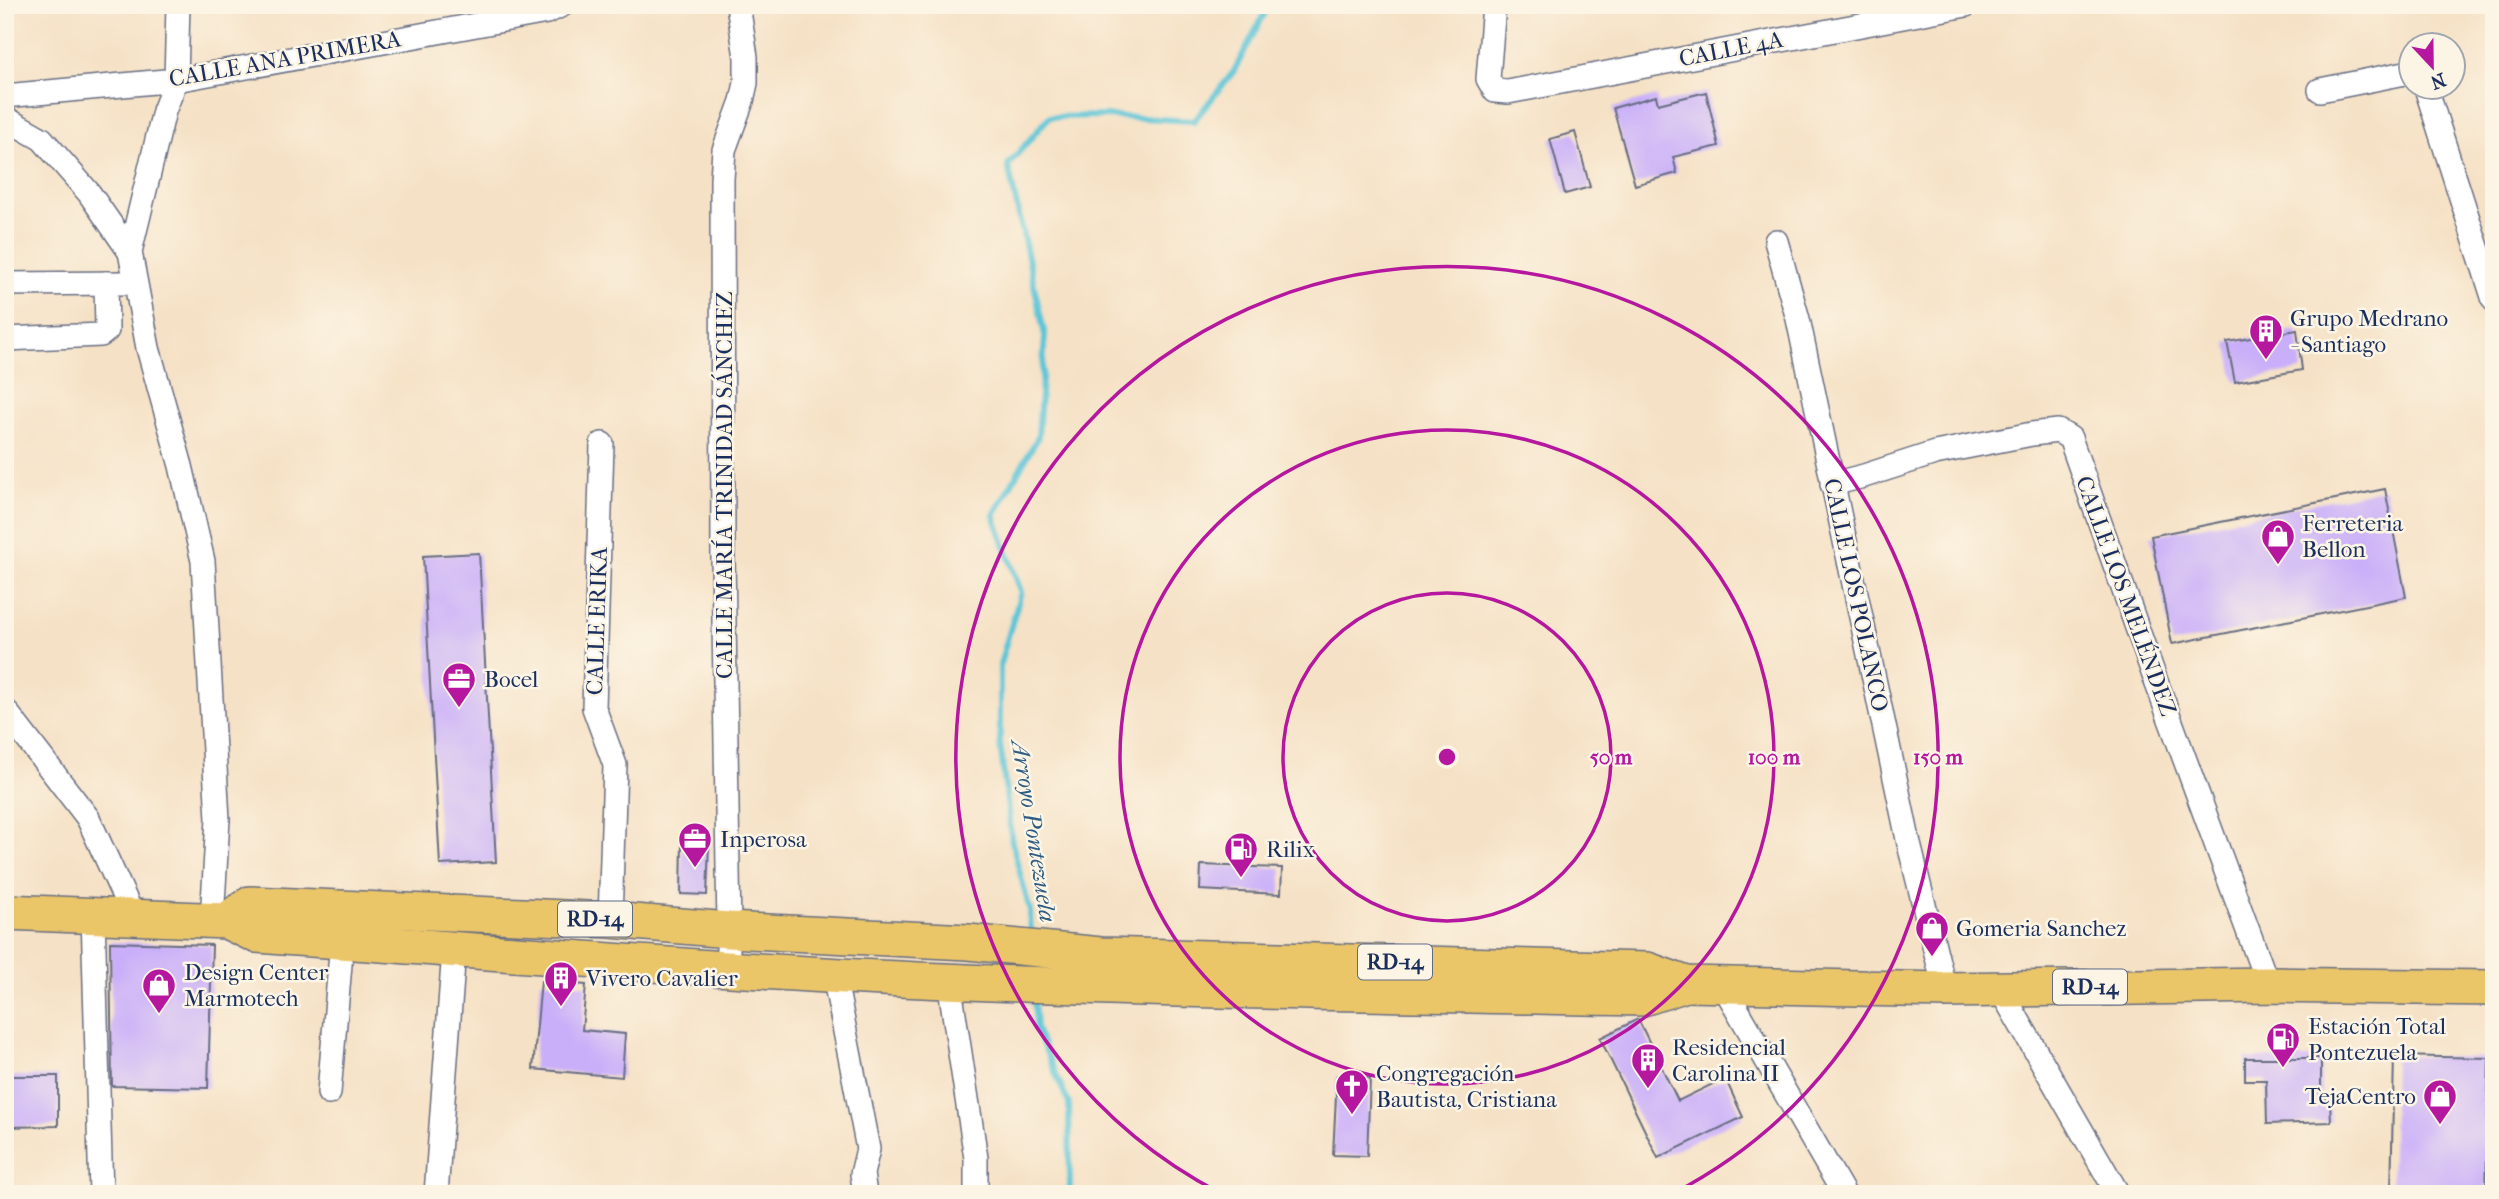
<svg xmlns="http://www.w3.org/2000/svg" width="2499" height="1199" font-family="'IM FELL French Canon',serif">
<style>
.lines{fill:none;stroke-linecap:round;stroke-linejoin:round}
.stream{stroke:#5cc5d7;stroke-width:6}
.building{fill:#c9aff9}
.street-casing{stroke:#676d82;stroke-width:26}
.primary-casing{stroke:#676d82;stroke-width:38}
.street{stroke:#fff;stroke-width:23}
.primary{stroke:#ebc669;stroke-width:35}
.ring{fill:none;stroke:#b5179e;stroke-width:3.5}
.labels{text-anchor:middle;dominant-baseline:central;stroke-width:5;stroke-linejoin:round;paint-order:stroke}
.shield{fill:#fcf5e5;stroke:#5e6a86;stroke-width:2}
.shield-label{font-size:21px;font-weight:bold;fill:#1b2f5e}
.street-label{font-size:23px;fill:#1b2f5e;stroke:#fcf5e5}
.poi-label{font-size:23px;fill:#1b2f5e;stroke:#fcf5e5;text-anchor:start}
.water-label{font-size:24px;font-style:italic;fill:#2e5c82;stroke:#fcf5e5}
.centre{fill:#b5179e;stroke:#fcf5e5;stroke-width:3.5}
.ring-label{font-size:21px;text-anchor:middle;font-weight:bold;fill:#b5179e;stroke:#fcf5e5;stroke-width:5;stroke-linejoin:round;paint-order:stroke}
</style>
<rect width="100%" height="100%" fill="#fcf5e5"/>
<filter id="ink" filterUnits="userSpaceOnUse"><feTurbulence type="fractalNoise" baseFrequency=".0143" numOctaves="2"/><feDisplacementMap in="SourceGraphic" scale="14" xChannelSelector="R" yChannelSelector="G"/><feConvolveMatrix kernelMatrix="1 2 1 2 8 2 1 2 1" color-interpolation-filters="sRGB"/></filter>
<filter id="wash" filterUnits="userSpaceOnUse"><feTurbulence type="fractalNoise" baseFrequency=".00686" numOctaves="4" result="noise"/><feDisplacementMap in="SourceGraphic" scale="28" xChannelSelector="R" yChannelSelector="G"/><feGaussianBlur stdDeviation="1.57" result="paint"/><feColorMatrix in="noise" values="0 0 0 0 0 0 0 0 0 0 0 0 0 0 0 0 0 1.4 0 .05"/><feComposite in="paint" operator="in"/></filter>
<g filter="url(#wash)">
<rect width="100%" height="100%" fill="#f5e1c5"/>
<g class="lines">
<g class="stream">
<path d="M 1031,937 L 1030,911 L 1012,843 L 1000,743 L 1000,664 L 1021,592 L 994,515 L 1038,437 L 1045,336 L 1008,165 L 1049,117 L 1106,116 L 1194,121 L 1234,71 L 1269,5"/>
<path d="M 1034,997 L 1036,1029 L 1069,1104 L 1070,1194"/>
</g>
</g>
<g id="blocks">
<g class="building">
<path d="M 1706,92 L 1719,146 L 1673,157 L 1677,173 L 1635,185 L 1613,108 L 1656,96 L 1658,104 Z"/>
<path d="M 1575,132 L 1590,187 L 1565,194 L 1550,139 Z"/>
<path d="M 2297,330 L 2302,370 L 2235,382 L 2227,342 Z"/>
<path d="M 2385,489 L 2406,597 L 2172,644 L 2151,536 Z"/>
<path d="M 479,553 L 496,862 L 440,865 L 423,556 Z"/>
<path d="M 682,843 L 709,844 L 707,895 L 681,894 Z"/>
<path d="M 1201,865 L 1282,868 L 1281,894 L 1200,890 Z"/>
<path d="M 110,942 L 212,945 L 208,1088 L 112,1086 Z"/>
<path d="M 541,981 L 586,985 L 582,1030 L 625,1034 L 622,1077 L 533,1069 Z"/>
<path d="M 1638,1019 L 1678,1101 L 1725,1078 L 1743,1117 L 1658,1158 L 1600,1038 Z"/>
<path d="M 2394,1056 L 2489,1058 L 2486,1194 L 2391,1194 Z"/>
<path d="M 2245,1058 L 2321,1058 L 2321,1099 L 2330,1099 L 2331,1122 L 2267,1124 L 2266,1080 L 2245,1080 Z"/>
<path d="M 5,1076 L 58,1076 L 58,1126 L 5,1127 Z"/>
<path d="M 1337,1076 L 1370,1078 L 1367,1156 L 1333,1155 Z"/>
</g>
</g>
</g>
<g filter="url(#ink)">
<use href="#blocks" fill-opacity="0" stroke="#676d82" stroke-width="2"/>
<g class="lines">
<g class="street-casing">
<g id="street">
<path d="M 178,5 L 176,80 L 164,111 L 130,252 L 148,348 L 181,466 L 203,561 L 218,819 L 212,920"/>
<path d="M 1494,5 L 1488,79 L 1495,91 L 1508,92 L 1966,5"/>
<path d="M 2426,88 L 2494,300"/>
<path d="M 2320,90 L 2405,73 L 2412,75"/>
<path d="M 5,96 L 176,80 L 547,12 L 562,5"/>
<path d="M 5,118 L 42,139 L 89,193 L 130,252"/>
<path d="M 1776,241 L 1798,319 L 1909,844 L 1945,990"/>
<path d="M 5,284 L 122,283"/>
<path d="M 5,339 L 101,335 L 107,330 L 106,283"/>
<path d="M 602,444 L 594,708 L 615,765 L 610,920"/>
<path d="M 1832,484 L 1864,476 L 1935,453 L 2032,434 L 2058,431 L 2070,438 L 2157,684 L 2268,985"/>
<path d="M 5,710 L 88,818 L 133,916"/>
<path d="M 93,914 L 101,1194"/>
<path d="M 727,969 L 729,930 L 723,558 L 722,179 L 724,150 L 742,101 L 746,83 L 746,57 L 738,5"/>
<path d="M 834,975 L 868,1149 L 862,1174 L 865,1194"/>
<path d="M 949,981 L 976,1158 L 976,1194"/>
<path d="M 1723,985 L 1844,1194"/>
<path d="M 2000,989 L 2118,1194"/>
<path d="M 329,1093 L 342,941"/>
<path d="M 436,1194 L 454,950"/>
</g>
</g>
<g class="primary-casing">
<g id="primary">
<path d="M 5,912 L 226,921 L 256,935 C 486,951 715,971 945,981 C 1178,991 1410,994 1643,998 L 1686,984"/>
<path d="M 226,921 L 250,904 L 610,920 L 729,930 L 968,942 L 1101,955 L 1647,970 L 1686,984 L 1945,990 L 2268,985 L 2494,988"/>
</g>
</g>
<use href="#street" class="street"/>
<use href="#primary" class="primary"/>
</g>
</g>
<g class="ring">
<circle cx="1447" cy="757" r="164"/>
<circle cx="1447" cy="757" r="327"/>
<path d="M1220 1193A491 491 0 1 1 1674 1193"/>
</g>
<defs>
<g id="building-pin" transform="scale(1.75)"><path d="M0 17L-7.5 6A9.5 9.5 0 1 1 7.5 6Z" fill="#b5179e" stroke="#fcf5e5"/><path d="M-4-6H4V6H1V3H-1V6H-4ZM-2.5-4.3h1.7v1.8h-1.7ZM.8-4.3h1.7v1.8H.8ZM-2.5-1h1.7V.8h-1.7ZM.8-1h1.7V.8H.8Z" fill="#fff"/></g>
<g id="shop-pin" transform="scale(1.75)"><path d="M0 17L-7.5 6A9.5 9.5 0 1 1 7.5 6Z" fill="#b5179e" stroke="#fcf5e5"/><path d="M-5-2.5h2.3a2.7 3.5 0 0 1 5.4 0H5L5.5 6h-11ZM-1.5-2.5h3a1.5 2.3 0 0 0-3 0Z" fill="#fff"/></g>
<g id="office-pin" transform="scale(1.75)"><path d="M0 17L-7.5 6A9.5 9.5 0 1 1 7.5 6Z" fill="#b5179e" stroke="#fcf5e5"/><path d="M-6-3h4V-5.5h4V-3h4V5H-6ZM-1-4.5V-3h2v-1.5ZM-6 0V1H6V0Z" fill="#fff"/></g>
<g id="fuel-pin" transform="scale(1.75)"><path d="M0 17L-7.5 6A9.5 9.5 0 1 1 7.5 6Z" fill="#b5179e" stroke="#fcf5e5"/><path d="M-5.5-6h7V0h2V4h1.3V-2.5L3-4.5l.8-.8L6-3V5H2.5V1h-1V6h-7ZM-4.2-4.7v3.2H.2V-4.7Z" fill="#fff"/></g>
<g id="church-pin" transform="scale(1.75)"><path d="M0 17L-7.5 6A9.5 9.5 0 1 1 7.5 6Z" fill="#b5179e" stroke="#fcf5e5"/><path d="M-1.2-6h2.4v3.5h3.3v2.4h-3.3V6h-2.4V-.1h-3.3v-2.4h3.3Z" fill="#fff"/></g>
</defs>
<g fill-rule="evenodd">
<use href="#building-pin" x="2266" y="331"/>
<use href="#shop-pin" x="2278" y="536"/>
<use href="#office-pin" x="459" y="679"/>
<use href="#office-pin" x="695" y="839"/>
<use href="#fuel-pin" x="1241" y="849"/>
<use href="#shop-pin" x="1932" y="928"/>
<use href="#building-pin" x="561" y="978"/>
<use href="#shop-pin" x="159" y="985"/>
<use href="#fuel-pin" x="2283" y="1039"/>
<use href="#building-pin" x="1648" y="1060"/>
<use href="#church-pin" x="1352" y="1086"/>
<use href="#shop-pin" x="2440" y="1096"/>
</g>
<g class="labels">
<g class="shield">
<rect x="558" y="901.5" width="74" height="35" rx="5"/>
<rect x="1358" y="944.5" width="74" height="35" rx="5"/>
<rect x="2053" y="969.5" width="74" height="35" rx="5"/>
</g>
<g class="shield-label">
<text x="595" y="919">RD-14</text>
<text x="1395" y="962">RD-14</text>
<text x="2090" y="987">RD-14</text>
</g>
<g class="street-label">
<text transform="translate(1731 49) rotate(-11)">CALLE 4A</text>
<text transform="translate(285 59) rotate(-10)">CALLE ANA PRIMERA</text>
<text transform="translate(724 485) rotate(-90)">CALLE MARÍA TRINIDAD SÁNCHEZ</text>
<text transform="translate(1856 595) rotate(78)">CALLE LOS POLANCO</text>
<text transform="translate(2126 596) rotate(70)">CALLE LOS MELÉNDEZ</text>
<text transform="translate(597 621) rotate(-88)">CALLE ERIKA</text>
</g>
<g class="poi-label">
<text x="2290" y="318">Grupo Medrano<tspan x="2290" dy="26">- Santiago</tspan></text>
<text x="2302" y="523">Ferreteria<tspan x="2302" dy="26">Bellon</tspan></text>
<text x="484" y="679">Bocel</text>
<text x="720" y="839">Inperosa</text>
<text x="1266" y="849">Rilix</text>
<text x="1956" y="928">Gomeria Sanchez</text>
<text x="184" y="972">Design Center<tspan x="184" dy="26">Marmotech</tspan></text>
<text x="586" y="978">Vivero Cavalier</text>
<text x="2308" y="1026">Estación Total<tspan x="2308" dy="26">Pontezuela</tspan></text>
<text x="1672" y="1047">Residencial<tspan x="1672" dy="26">Carolina II</tspan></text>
<text x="1376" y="1073">Congregación<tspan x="1376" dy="26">Bautista, Cristiana</tspan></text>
<text x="2416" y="1096" text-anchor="end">TejaCentro</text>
</g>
<g class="water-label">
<text transform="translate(1034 831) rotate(81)">Arroyo Pontezuela</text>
</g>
</g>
<circle cx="1447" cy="757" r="10" class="centre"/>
<g class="ring-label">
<text x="1611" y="764">50 m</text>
<text x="1774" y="764">100 m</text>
<text x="1938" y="764">150 m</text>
</g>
<rect width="2499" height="1199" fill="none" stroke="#fcf5e5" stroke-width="28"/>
<g transform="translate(2432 66) rotate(158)"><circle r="33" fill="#fcf5e5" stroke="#a2a6af" stroke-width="2"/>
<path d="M0-5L12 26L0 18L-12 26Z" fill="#b5179e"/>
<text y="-10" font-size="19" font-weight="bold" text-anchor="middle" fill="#1b2f5e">N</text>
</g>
</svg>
